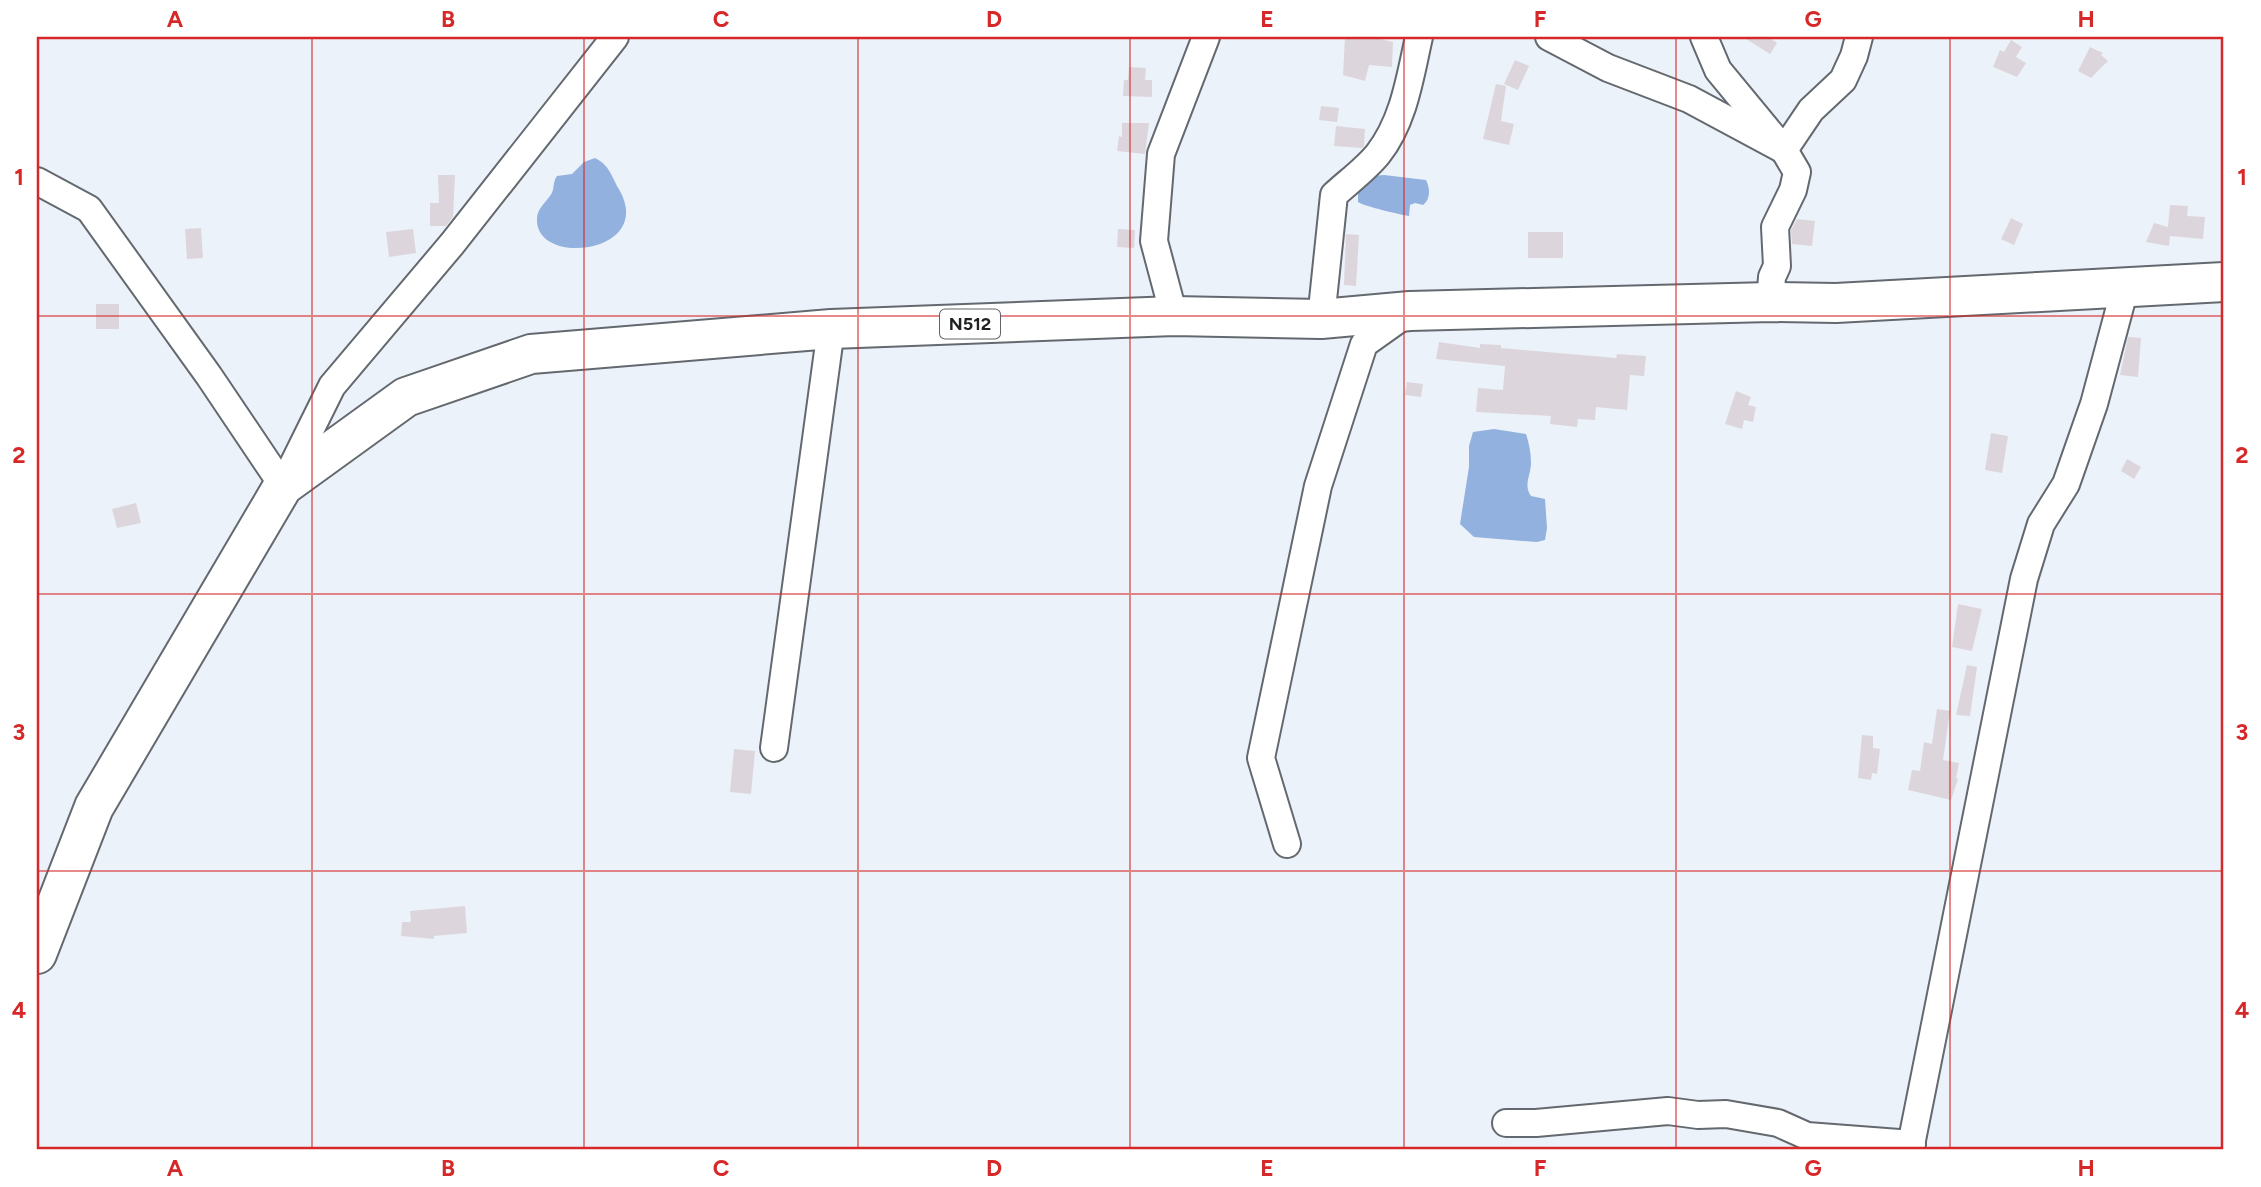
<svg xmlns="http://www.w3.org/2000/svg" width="2261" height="1187" font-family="Figtree,sans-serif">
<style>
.water{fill:#92b1de}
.building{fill:#dcd6dc}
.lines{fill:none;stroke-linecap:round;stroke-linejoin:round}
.minor-casing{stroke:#63696e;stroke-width:30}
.highway-casing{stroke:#63696e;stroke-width:42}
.minor{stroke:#fff;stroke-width:26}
.highway{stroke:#fff;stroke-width:38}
.grid{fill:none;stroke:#d62828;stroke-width:2;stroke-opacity:0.55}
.labels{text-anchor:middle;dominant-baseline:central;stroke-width:5;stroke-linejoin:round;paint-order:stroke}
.shield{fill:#fff;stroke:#626465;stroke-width:2}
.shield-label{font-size:18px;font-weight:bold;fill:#1f2123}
.neatline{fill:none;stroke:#d62828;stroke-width:2.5}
.grid-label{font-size:23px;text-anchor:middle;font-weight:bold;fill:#d62828}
</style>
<rect width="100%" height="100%" fill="#ecf2f9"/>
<g class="water">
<path d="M 595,158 C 610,165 612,178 620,191 C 654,254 535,267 537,219 C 537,209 545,203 550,196 C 555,190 552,183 557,176 L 572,174 L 584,162 Z"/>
<path d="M 1384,175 L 1426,180 C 1430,188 1431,199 1423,205 L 1415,203 L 1410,205 L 1409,216 C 1402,215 1363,206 1358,202 L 1358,186 L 1370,176 Z"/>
<path d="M 1494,429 L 1526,434 C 1529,443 1531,453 1531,463 C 1531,475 1523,485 1531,496 L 1545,499 L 1547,528 L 1545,540 L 1537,542 L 1474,537 L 1460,524 L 1469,467 L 1469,446 L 1473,432 Z"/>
</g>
<g class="building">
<path d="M 1345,37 L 1372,37 L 1393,42 L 1392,67 L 1369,65 L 1365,81 L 1343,75 Z"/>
<path d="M 1743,37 L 1768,37 L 1777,43 L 1770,54 Z"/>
<path d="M 2011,40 L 2022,47 L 2016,57 L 2026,63 L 2017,77 L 1993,67 L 2000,50 L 2004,52 Z"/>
<path d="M 2090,47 L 2103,53 L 2101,55 L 2108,61 L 2091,78 L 2078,71 Z"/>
<path d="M 1515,60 L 1529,66 L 1518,90 L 1504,84 Z"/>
<path d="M 1129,67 L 1146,68 L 1145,80 L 1152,80 L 1152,97 L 1123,96 L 1124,80 L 1128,80 Z"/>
<path d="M 1496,84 L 1506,86 L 1501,121 L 1514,124 L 1509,145 L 1483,139 Z"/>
<path d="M 1321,106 L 1339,108 L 1337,122 L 1319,120 Z"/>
<path d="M 1122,123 L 1149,123 L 1145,154 L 1117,151 L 1119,136 L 1122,137 Z"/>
<path d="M 1336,126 L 1365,129 L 1364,146 L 1362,148 L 1334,146 Z"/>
<path d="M 438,175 L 455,175 L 453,217 L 446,226 L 430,226 L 430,203 L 439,203 Z"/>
<path d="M 2170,205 L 2188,206 L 2187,216 L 2205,217 L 2203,239 L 2170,236 L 2169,246 L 2146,242 L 2154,223 L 2168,227 Z"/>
<path d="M 2011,218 L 2023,224 L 2014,245 L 2001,239 Z"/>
<path d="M 1797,219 L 1815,221 L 1812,246 L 1792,244 L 1791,230 Z"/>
<path d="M 201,228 L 203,258 L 187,259 L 185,229 Z"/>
<path d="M 413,229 L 416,253 L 389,257 L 386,232 Z"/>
<path d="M 1118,229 L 1135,230 L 1134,248 L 1117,247 Z"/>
<rect x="1528" y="232" width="35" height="26"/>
<path d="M 1346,234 L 1359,235 L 1356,286 L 1344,285 Z"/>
<rect x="96" y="304" width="23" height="25"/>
<path d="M 2128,337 L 2141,338 L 2138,377 L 2120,375 Z"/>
<path d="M 1439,342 L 1480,348 L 1480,344 L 1501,345 L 1501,348 L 1616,358 L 1617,354 L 1646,356 L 1644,376 L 1630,375 L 1627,410 L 1596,407 L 1595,420 L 1578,419 L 1577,427 L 1550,424 L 1551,416 L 1476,412 L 1478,388 L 1503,390 L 1505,366 L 1436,359 Z"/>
<path d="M 1407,382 L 1423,384 L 1421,397 L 1405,395 Z"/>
<path d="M 1736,391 L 1751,397 L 1748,405 L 1756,407 L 1753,422 L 1744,420 L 1742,429 L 1725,424 Z"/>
<path d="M 1991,433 L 2008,436 L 2002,473 L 1985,470 Z"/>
<path d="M 2127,459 L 2141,467 L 2134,479 L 2121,471 Z"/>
<path d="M 136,503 L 141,523 L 117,528 L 112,509 Z"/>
<path d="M 1958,604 L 1982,609 L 1972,651 L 1952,647 Z"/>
<path d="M 1967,665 L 1977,667 L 1970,716 L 1956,715 Z"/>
<path d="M 1937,709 L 1950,711 L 1943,760 L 1959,763 L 1956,778 L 1958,779 L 1951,800 L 1908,790 L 1912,770 L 1920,771 L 1924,742 L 1932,744 Z"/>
<path d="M 1862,735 L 1873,736 L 1873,748 L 1880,749 L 1877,774 L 1872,773 L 1871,780 L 1858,778 Z"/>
<path d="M 734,749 L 755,751 L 751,794 L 730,792 Z"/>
<path d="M 465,906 L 467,933 L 434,936 L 434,939 L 401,936 L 402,922 L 411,922 L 410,911 Z"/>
</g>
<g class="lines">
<g class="minor-casing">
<g id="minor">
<path d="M 1549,37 L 1608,68 L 1689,99 L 1784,150 L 1811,110 L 1843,80 L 1854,56 L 1859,37"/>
<path d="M 1704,37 L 1718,70 L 1784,150 L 1797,172 L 1793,190 L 1775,227 L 1777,266 L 1772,277 L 1770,302"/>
<path d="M 37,181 L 89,209 L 209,376 L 283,486"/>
<path d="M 1174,316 L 1154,241 L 1161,154 L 1206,37"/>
<path d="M 1321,319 L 1334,195 C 1348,182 1366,169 1378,154 C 1404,121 1410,77 1419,37"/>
<path d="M 285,481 L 332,386 L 452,244 L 615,37"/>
<path d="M 774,748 L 831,329"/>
<path d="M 1287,844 L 1261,758 L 1318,486 L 1364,344 L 1409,312"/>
<path d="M 1506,1123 L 1536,1123 L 1668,1111 L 1698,1115 L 1726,1114 L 1778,1123 L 1807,1136 L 1912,1144"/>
<path d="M 1910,1150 L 2024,579 L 2041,524 L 2066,484 L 2094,404 L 2125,288"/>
</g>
</g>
<g class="highway-casing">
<path id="highway" d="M 37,954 L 94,807 L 283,486 L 406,397 L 531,354 L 831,329 L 1174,316 L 1321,319 L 1410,311 L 1770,302 L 1836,303 L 2224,282"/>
</g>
<use href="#minor" class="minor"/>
<use href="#highway" class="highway"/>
</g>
<path class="grid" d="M 312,37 L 312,1150M 584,37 L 584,1150M 858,37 L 858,1150M 1130,37 L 1130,1150M 1404,37 L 1404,1150M 1676,37 L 1676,1150M 1950,37 L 1950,1150M 37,316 L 2224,316M 37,594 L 2224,594M 37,871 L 2224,871"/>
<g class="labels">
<rect class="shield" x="940" y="309.5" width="60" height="29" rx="5"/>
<g class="shield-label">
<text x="970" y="324">N512</text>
</g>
</g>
<rect width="2261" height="1187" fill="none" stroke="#ffffff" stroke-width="77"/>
<rect x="38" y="38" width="2184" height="1110" class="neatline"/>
<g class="grid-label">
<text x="175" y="27">A</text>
<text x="448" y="27">B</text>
<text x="721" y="27">C</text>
<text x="994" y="27">D</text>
<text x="1267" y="27">E</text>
<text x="1540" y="27">F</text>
<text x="1813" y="27">G</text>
<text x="2086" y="27">H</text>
<text x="19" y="185">1</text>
<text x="2242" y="185">1</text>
<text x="19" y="463">2</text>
<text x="2242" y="463">2</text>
<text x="19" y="740">3</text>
<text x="2242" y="740">3</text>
<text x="19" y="1018">4</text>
<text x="2242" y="1018">4</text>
<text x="175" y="1176">A</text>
<text x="448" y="1176">B</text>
<text x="721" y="1176">C</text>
<text x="994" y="1176">D</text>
<text x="1267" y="1176">E</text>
<text x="1540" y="1176">F</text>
<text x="1813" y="1176">G</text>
<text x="2086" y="1176">H</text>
</g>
</svg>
